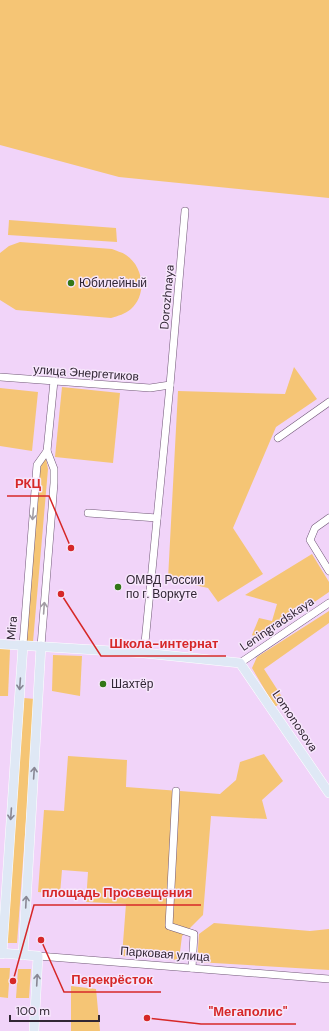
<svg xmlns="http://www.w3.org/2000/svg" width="329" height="1031" font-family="'DM Sans',sans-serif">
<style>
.green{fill:#f5c575}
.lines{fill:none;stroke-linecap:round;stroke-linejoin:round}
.minor-casing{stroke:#715878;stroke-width:8}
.major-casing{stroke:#fff;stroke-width:10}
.minor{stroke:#fff;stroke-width:7}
.major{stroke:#dfe8f5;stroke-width:9}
.oneway{stroke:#a29da4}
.oneway2{stroke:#888794}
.poi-dot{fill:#327617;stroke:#f7e6fc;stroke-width:1.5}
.labels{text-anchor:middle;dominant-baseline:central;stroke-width:3;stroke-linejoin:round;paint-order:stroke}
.poi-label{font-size:12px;fill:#312634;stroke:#f7e6fc;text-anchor:start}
.street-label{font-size:12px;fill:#312634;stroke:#f7e6fc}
.leader{fill:none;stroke:#d62828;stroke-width:1.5}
.callout-dot{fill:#d62828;stroke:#f7e6fc;stroke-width:1.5}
.callout-label{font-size:13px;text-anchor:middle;font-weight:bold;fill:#d62828;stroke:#f7e6fc;stroke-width:3;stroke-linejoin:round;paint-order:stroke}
</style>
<rect width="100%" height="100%" fill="#f1d4f9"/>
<g class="green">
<path d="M 0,0 L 329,0 L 329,198 L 119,177 L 0,145 Z"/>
<path d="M 9,220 L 116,228 L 117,242 L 8,235 Z"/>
<path d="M 20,242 L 112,249 C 116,251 122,252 126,255 C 144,267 147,295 131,309 C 125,314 118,316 111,318 L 16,310 L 0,300 L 0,253 L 9,246 Z"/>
<path d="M 294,367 L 317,399 L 276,427 L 233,528 L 263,574 L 218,602 L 208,588 L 168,579 L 178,391 L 285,394 Z"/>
<path d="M 62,387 L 120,393 L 113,463 L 55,457 Z"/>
<path d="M 0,388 L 38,392 L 32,451 L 0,446 Z"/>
<path d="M 45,453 L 48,469 L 33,642 L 25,641 L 39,465 Z"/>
<path d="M 312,554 L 329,582 L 329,592 L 259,640 L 252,635 L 259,618 L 272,621 L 277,604 L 245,595 Z"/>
<path d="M 329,611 L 329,623 L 264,669 L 284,700 L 275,707 L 252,668 L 257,657 Z"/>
<path d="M 0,648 L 10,649 L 8,696 L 0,696 Z"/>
<path d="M 53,655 L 82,656 L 80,696 L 52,691 Z"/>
<path d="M 24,698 L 35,699 L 17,943 L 6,943 Z"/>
<path d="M 264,754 L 283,781 L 262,800 L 267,819 L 211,816 L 203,915 L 182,936 L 179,960 L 122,956 L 126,904 L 86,902 L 88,872 L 62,870 L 60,894 L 38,892 L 44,810 L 64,811 L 68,756 L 127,760 L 126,787 L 220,794 L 236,780 L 240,762 Z"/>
<path d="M 214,923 L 310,931 L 329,929 L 329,970 L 197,962 L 199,934 Z"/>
<path d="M 0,968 L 10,968 L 8,998 L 0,997 Z"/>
<path d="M 18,969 L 31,969 L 29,998 L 16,998 Z"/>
<path d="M 71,986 L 96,989 L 100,1031 L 71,1031 Z"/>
</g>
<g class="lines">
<g class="minor-casing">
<g id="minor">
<path d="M 0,377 L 150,388 L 170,385"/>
<path d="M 278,438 L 329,402"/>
<path d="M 88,513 L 157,518"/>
<path d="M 329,518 L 315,528 L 310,540 L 329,571"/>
<path d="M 23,645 L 37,465 L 47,451"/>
<path d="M 41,646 L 54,483 L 54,469 L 47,451 L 54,381"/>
<path d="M 144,653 L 170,385 L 185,211"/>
<path d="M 240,663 L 329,603"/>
<path d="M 176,791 L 169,926 L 194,934 L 192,968"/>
<path d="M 38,956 L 329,979"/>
</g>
</g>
<g class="major-casing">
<g id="major">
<path d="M 0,644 L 144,653 L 240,663 L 329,793"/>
<path d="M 0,953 L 38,956 L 34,1031"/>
<path d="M 2,954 L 23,645"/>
<path d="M 23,955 L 41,646"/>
</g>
</g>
<use href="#minor" class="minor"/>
<use href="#major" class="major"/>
</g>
<defs><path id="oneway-shaft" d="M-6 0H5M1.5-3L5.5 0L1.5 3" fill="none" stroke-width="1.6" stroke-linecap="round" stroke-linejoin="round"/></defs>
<g class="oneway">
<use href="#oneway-shaft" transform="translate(33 514) rotate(95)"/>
<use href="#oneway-shaft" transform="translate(44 608) rotate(-86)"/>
</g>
<g class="oneway2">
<use href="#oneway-shaft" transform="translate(20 684) rotate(94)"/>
<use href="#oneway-shaft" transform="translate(34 773) rotate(-86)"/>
<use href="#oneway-shaft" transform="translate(11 814) rotate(94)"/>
<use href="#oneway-shaft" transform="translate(26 902) rotate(-87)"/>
<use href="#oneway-shaft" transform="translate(37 980) rotate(-87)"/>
</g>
<g class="poi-dot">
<circle cx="71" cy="283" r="4"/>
<circle cx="118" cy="587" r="4"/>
<circle cx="103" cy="684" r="4"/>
</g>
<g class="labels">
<g class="poi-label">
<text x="79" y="283">Юбилейный</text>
<text x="126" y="580">ОМВД России<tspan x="126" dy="14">по г. Воркуте</tspan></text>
<text x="111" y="684">Шахтёр</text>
</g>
<g class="street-label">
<text transform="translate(167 297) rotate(-85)">Dorozhnaya</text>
<text transform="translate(86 373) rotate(4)">улица Энергетиков</text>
<text transform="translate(277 624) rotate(-34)">Leningradskaya</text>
<text transform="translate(12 628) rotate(-85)">Mira</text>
<text transform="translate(295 721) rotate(56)">Lomonosova</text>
<text transform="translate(165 954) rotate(4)">Парковая улица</text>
</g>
</g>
<path class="leader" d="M71 548L49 496H7M61 594L101 656H226M13 981L34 905H201M41 940L64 992H161M147 1018L201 1024H296"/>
<g class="callout-dot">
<circle cx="71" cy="548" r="4"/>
<circle cx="61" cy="594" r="4"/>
<circle cx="13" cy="981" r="4"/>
<circle cx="41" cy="940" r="4"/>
<circle cx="147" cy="1018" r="4"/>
</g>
<g class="callout-label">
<text x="28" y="488">РКЦ</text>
<text x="164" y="648">Школа-интернат</text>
<text x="117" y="897">площадь Просвещения</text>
<text x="112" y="984">Перекрёсток</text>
<text x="248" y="1016">"Мегаполис"</text>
</g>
<path d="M10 1015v6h89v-6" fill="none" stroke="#312634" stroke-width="2"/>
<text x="16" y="1015" font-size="12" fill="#312634" stroke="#f7e6fc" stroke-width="3" paint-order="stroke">100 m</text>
</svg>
